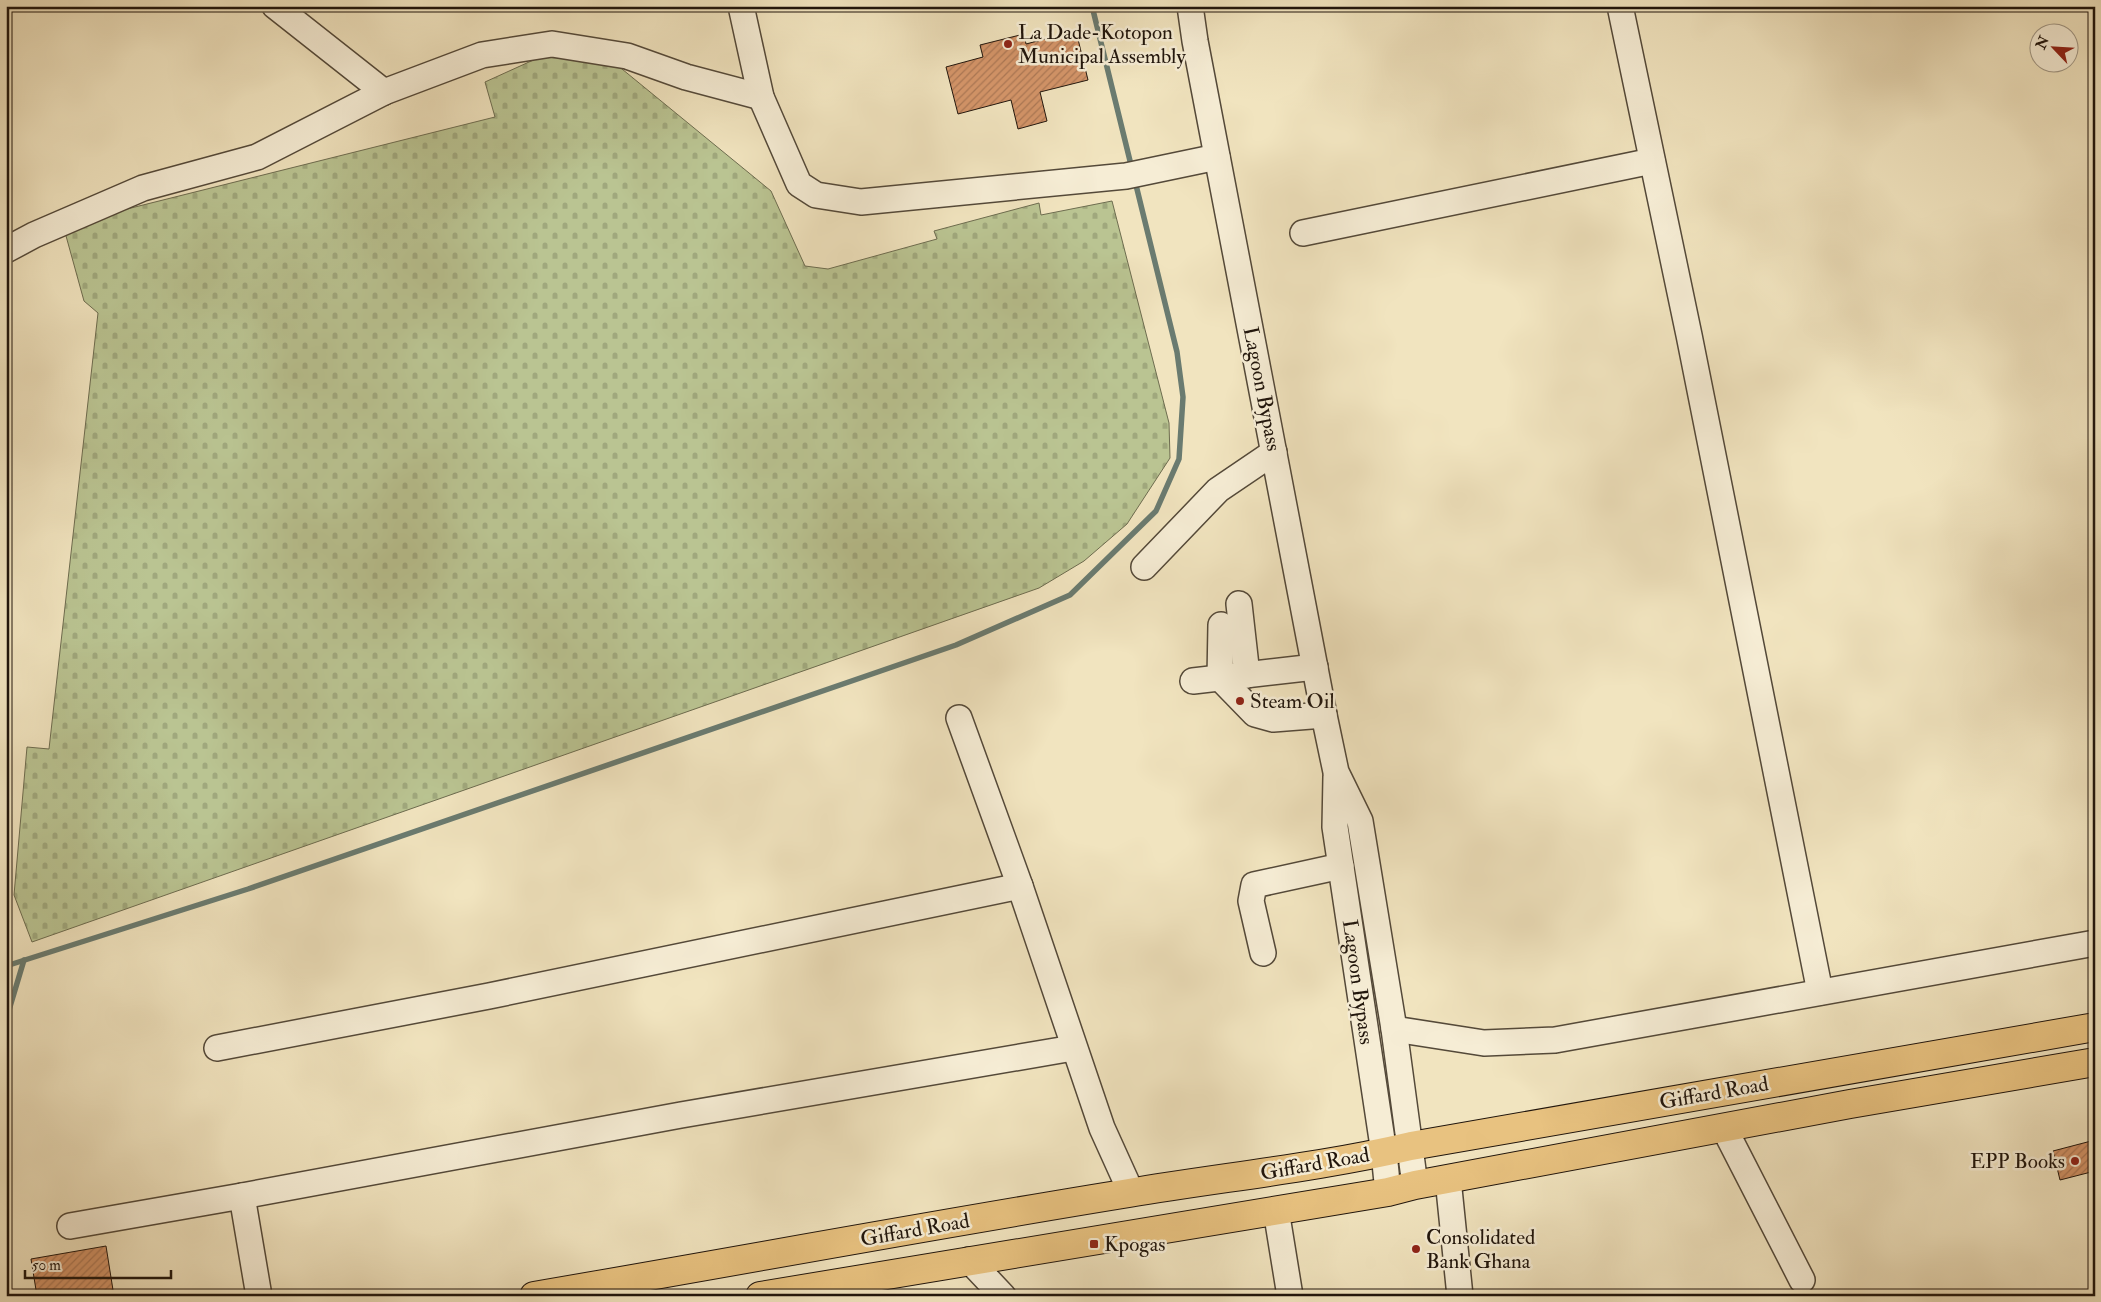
<svg xmlns="http://www.w3.org/2000/svg" width="2101" height="1302" font-family="'IM FELL Double Pica',serif">
<style>
.cemetery{fill:url(#cemetery-stones);stroke:#6d6c4f}
.lines{fill:none;stroke-linecap:round;stroke-linejoin:round}
.stream{stroke:#6a7b70;stroke-width:5.5}
.building{fill:url(#building-hatch);stroke:#20150c}
.minor-casing{stroke:#544939;stroke-width:28}
.major-casing{stroke:#20150c;stroke-width:30}
.minor{stroke:#f6edd5;stroke-width:25}
.major{stroke:#e8c280;stroke-width:28}
.poi-dot{fill:#8f2418;stroke:#f6edd5;stroke-width:2}
.labels{text-anchor:middle;dominant-baseline:central;stroke-width:5;stroke-linejoin:round;paint-order:stroke}
.poi-label{font-size:21px;fill:#20150c;stroke:#f6edd5;text-anchor:start}
.street-label{font-size:21px;fill:#20150c;stroke:#f6edd5}
</style>
<defs>
<pattern id="cemetery-stones" width="16" height="16" patternUnits="userSpaceOnUse" patternTransform="scale(1.25)"><rect width="16" height="16" fill="#bac492"/><path d="M2 7V4a2 2 0 0 1 4 0v3zM10 15v-3a2 2 0 0 1 4 0v3z" fill="#a0a87d"/></pattern>
<pattern id="building-hatch" width="6" height="6" patternUnits="userSpaceOnUse" patternTransform="scale(1.25)"><rect width="6" height="6" fill="#d49569"/><path d="M-1 1l2-2M0 6l6-6M5 7l2-2" fill="none" stroke="#ac7855"/></pattern>
</defs>
<rect width="100%" height="100%" fill="#f1e4bf"/>
<filter id="stains"><feTurbulence type="fractalNoise" baseFrequency=".004" numOctaves="4"/><feColorMatrix values="0 0 0 0 .2 0 0 0 0 .09 0 0 0 0 .02 0 0 0 .5 -.17"/></filter>
<radialGradient id="worn" r=".72"><stop offset=".6" stop-color="#630" stop-opacity="0"/><stop offset="1" stop-color="#630" stop-opacity=".3"/></radialGradient>
<path class="cemetery" d="M 551,52 L 611,60 L 771,191 L 805,266 L 828,269 L 937,239 L 934,231 L 1039,203 L 1041,215 L 1112,201 L 1169,423 L 1170,458 L 1127,524 L 1084,561 L 1039,588 L 32,942 L 14,895 L 27,747 L 49,749 L 98,313 L 84,301 L 63,225 L 495,117 L 485,82 Z"/>
<g class="lines">
<g class="stream">
<path d="M 1092,6 L 1132,169"/>
<path d="M 6,966 L 248,889 L 956,645 L 1070,595 L 1156,511 L 1179,459 L 1183,397 L 1177,352 L 1135,181"/>
<path d="M 6,1020 L 24,960"/>
</g>
</g>
<g class="building">
<path d="M 1076,31 L 1088,80 L 1040,92 L 1047,121 L 1018,129 L 1011,100 L 958,114 L 946,67 L 983,57 L 980,45 L 1024,34 L 1026,44 Z"/>
<path d="M 2095,1140 L 2095,1171 L 2060,1180 L 2053,1151 Z"/>
<path d="M 106,1246 L 113,1290 L 77,1296 L 37,1296 L 31,1259 Z"/>
</g>
<g class="lines">
<g class="minor-casing">
<g id="minor">
<path d="M 275,6 L 384,92"/>
<path d="M 741,6 L 761,97 L 799,184 L 816,195 L 861,202 L 1126,176 L 1217,157"/>
<path d="M 1190,6 L 1195,41 L 1324,715 L 1336,772 L 1360,821 L 1394,1029 L 1415,1185"/>
<path d="M 1620,6 L 1689,335 L 1820,992"/>
<path d="M 1303,233 L 1652,161"/>
<path d="M 6,250 L 34,235 L 143,188 L 257,157 L 384,92 L 482,55 L 552,44 L 627,56 L 686,77 L 761,97"/>
<path d="M 1144,567 L 1218,490 L 1274,452"/>
<path d="M 1239,604 L 1247,675"/>
<path d="M 1221,625 L 1220,678 L 1255,714 L 1273,719 L 1324,715"/>
<path d="M 1193,681 L 1315,667"/>
<path d="M 959,718 L 1020,886 L 1102,1128 L 1131,1192"/>
<path d="M 1336,777 L 1335,827 L 1384,1153 L 1388,1192"/>
<path d="M 1263,953 L 1251,901 L 1254,885 L 1341,866"/>
<path d="M 1394,1029 L 1484,1043 L 1555,1040 L 2095,943"/>
<path d="M 217,1048 L 489,996 L 1020,886"/>
<path d="M 1724,1128 L 1802,1280"/>
<path d="M 1448,1179 L 1460,1296"/>
<path d="M 242,1196 L 259,1296"/>
<path d="M 1276,1210 L 1290,1296"/>
<path d="M 70,1226 L 242,1196 L 681,1115 L 1073,1048"/>
<path d="M 969,1260 L 1003,1296"/>
</g>
</g>
<g class="major-casing">
<g id="major">
<path d="M 534,1296 C 733,1262 931,1225 1129,1193 C 1223,1177 1318,1168 1411,1146 L 2095,1027"/>
<path d="M 760,1296 L 1388,1192 L 1415,1185 L 1850,1104 L 2095,1062"/>
</g>
</g>
<use href="#minor" class="minor"/>
<use href="#major" class="major"/>
</g>
<g class="poi-dot">
<circle cx="1008" cy="44" r="5"/>
<circle cx="1240" cy="701" r="5"/>
<circle cx="2075" cy="1161" r="5"/>
<rect x="1089" y="1239" width="10" height="10" rx="2.5"/>
<circle cx="1416" cy="1249" r="5"/>
</g>
<g class="labels">
<g class="poi-label">
<text x="1018" y="32">La Dade-Kotopon<tspan x="1018" dy="24">Municipal Assembly</tspan></text>
<text x="1250" y="701">Steam Oil</text>
<text x="2065" y="1161" text-anchor="end">EPP Books</text>
<text x="1426" y="1237">Consolidated<tspan x="1426" dy="24">Bank Ghana</tspan></text>
<text x="1104" y="1244">Kpogas</text>
</g>
<g class="street-label">
<text transform="translate(1262 389) rotate(79)">Lagoon Bypass</text>
<text transform="translate(1358 982) rotate(82)">Lagoon Bypass</text>
<text transform="translate(1714 1093) rotate(-10)">Giffard Road</text>
<text transform="translate(1315 1164) rotate(-10)">Giffard Road</text>
<text transform="translate(915 1230) rotate(-10)">Giffard Road</text>
</g>
</g>
<rect width="2101" height="1302" fill="none" stroke="#f1e4bf" stroke-width="25"/>
<rect x="8" y="8" width="2086" height="1287" fill="none" stroke="#20150c" stroke-width="2.5"/>
<rect x="12" y="12" width="2076" height="1277" fill="none" stroke="#20150c"/>
<g transform="translate(2054 48) rotate(295)"><circle r="24" fill="#f6edd5" stroke="#a09785"/>
<path d="M0-4L9 19L0 12L-9 19Z" fill="#8f2418"/>
<text y="-8" font-size="14" font-weight="bold" text-anchor="middle" fill="#20150c">N</text>
</g>
<path d="M25 1270v8h146v-8" fill="none" stroke="#20150c" stroke-width="2.5"/>
<text x="32" y="1270" font-size="15" fill="#20150c" stroke="#f6edd5" stroke-width="4" paint-order="stroke">50 m</text>
<rect width="100%" height="100%" filter="url(#stains)"/>
<rect width="100%" height="100%" fill="url(#worn)"/>
</svg>
